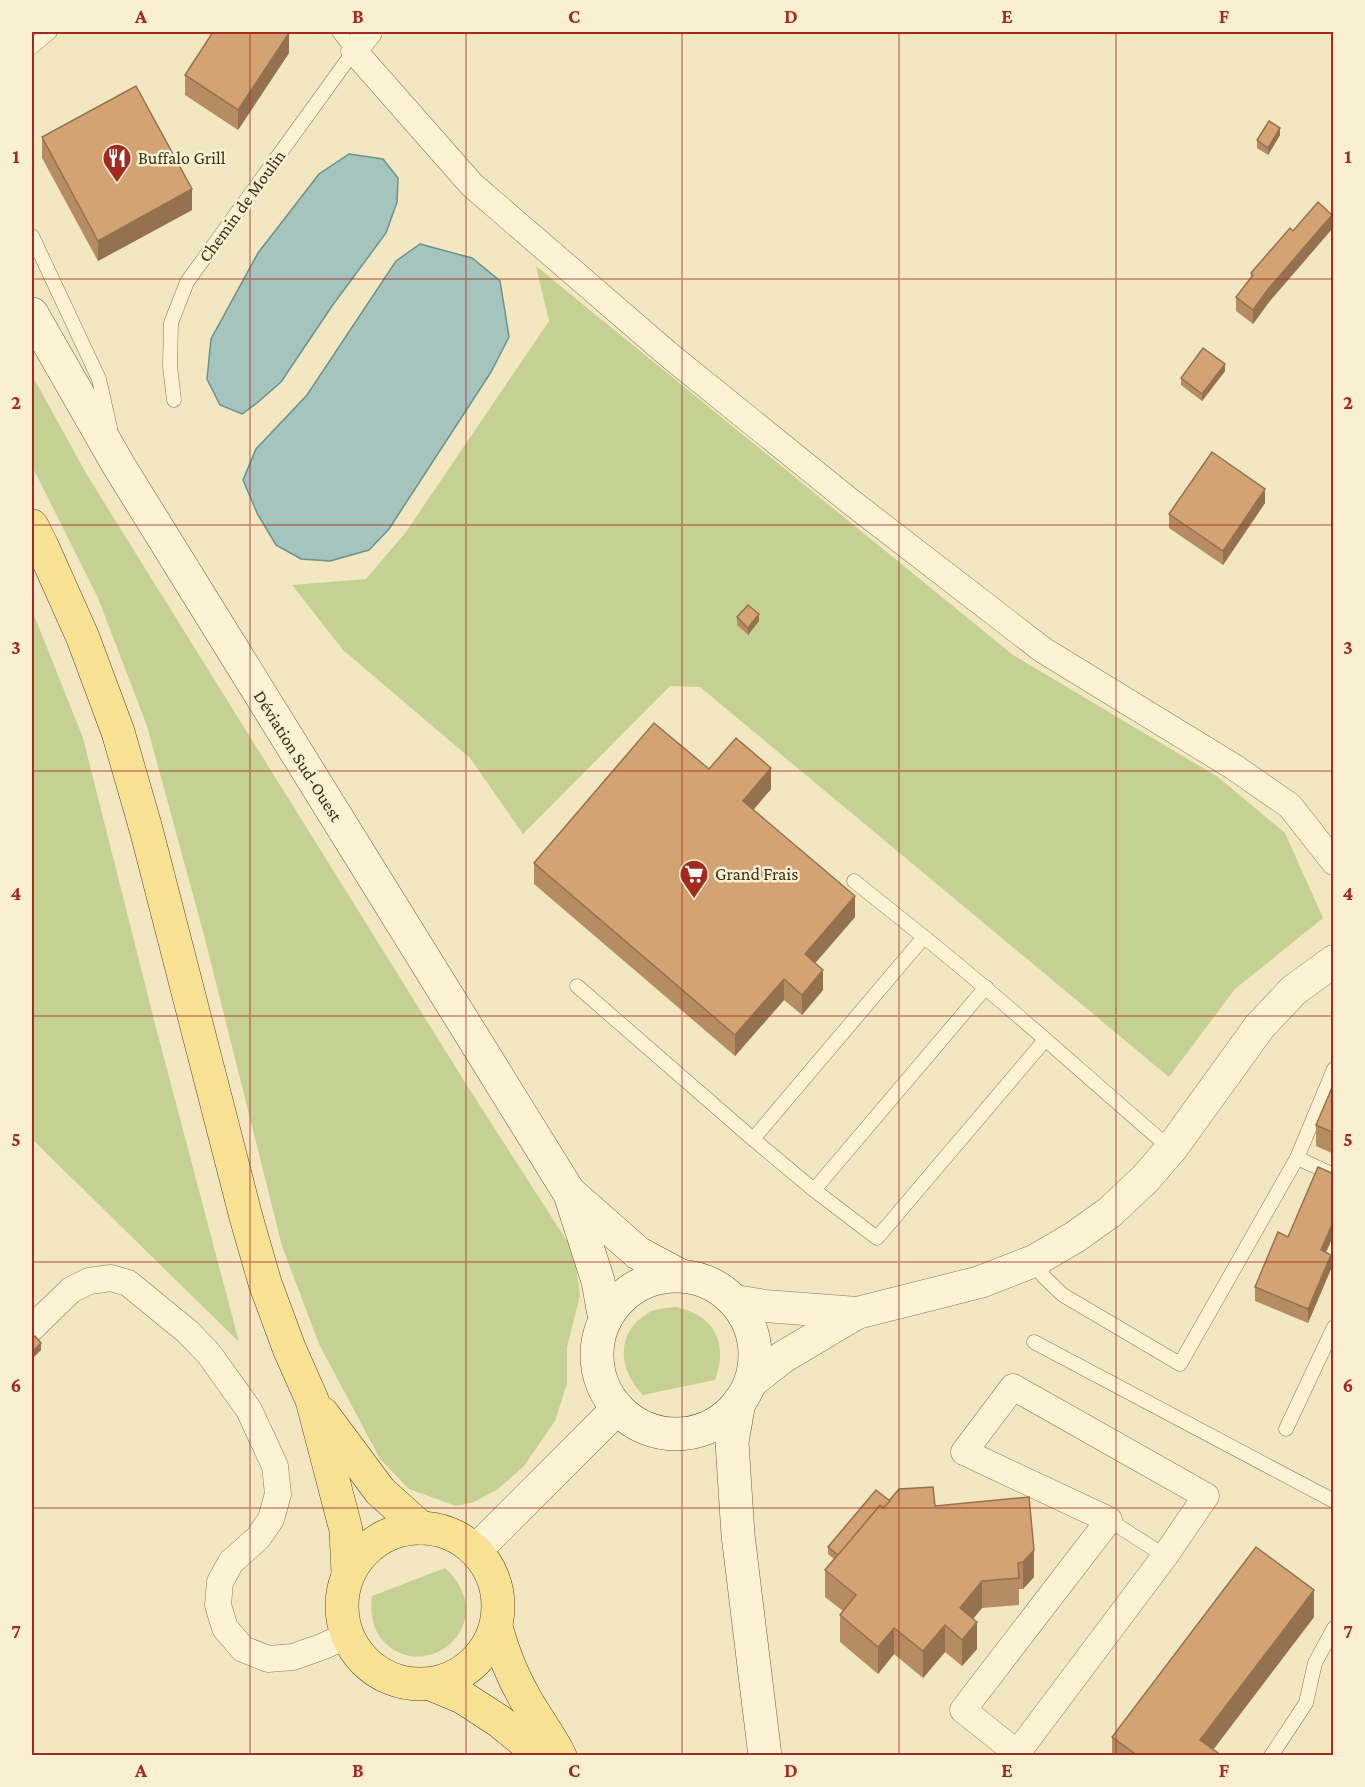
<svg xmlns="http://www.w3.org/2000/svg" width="1365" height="1787" font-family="'Crimson Pro',serif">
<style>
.green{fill:#c5d193}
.water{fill:#a4c4bd;stroke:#69938c;stroke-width:1.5}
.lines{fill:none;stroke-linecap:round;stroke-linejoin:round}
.service-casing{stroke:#8d7856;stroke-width:15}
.minor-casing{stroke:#8d7856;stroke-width:27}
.tertiary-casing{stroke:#8d7856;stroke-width:33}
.secondary-casing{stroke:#6f5939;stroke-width:34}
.primary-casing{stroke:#5a452b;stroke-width:34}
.service{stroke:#fcf3d4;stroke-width:14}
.minor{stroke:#fcf3d4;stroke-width:26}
.tertiary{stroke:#fcf3d4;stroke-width:32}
.secondary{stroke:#fcf3d4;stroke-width:33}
.primary{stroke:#f9e294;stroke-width:33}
.wall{fill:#b68c63}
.shaded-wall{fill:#947250}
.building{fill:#d4a373;stroke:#947250;stroke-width:1.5}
.grid{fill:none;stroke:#a22a20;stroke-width:1.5;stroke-opacity:0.55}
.labels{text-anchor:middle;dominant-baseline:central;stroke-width:5;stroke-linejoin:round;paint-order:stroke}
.poi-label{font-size:18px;fill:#3b2e1c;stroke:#f9f0d1;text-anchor:start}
.street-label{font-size:18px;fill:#3b2e1c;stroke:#f9f0d1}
.neatline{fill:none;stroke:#a22a20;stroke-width:2}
.grid-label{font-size:20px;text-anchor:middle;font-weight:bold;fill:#a22a20}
</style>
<rect width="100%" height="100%" fill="#f2e7c0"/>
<g class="green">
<path d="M 536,266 L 1013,655 L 1218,777 L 1285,833 L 1323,918 L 1235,989 L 1169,1077 L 700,687 L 670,686 L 523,834 L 470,758 L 343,650 L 292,585 L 366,579 L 406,532 L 549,321 Z"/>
<path d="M 32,375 L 87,475 L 468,1087 L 574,1252 L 580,1296 L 567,1347 L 567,1383 L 555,1421 L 524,1466 L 498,1489 L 474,1502 L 456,1506 L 409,1489 L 380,1459 L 319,1344 L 282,1246 L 204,935 L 147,726 L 98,598 L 32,466 Z"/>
<path d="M 32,610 L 83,738 L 155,1024 L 239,1342 L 32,1139 Z"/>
<path d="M 676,1307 C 714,1315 729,1343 715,1380 L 643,1395 C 618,1370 615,1333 648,1313 C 657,1308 666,1308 676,1307 Z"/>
<path d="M 445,1568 C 502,1621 429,1685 385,1643 C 372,1630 370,1614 372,1596 Z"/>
</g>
<g class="water">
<path d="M 349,154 L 383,159 L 398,178 L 397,202 L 386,233 L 332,306 L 281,382 L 257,403 L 242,414 L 220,405 L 207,379 L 211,339 L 258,253 L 319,174 Z"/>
<path d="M 420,244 L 472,258 L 500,281 L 509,337 L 491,372 L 389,529 L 369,550 L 330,561 L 301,559 L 276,545 L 258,515 L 243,480 L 256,449 L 307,395 L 396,261 Z"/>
</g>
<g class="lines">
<g class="service-casing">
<g id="service">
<path d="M 32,47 L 50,32"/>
<path d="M 32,236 L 99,379 L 110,428"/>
<path d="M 174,400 L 170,366 L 171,323 L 187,282 L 354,51 L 339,32"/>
<path d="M 854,881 L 924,937"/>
<path d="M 577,986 L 753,1139"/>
<path d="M 1045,1040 L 877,1238 L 814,1190 L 753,1139 L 924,937 C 1009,1005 1089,1079 1171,1149"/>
<path d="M 1297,1158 L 1334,1175"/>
<path d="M 814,1190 L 986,987"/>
<path d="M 1034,1261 L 1044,1277 L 1063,1295 L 1180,1364 L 1297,1158 L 1334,1069"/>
<path d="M 1034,1342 L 1334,1501"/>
<path d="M 1286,1429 L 1334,1327"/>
<path d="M 1109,1520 L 1165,1556"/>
<path d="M 1271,1756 L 1306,1703 L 1315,1663 L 1334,1628"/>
</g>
</g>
<g class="minor-casing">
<g id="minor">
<path d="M 369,32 L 354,51 L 472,185 L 669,355 L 851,502 L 1043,650 L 1234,767 L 1290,806 L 1334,862"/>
<path d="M 32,1328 L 71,1290 L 89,1281 L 111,1278 L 128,1283 L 188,1332 L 209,1354 L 249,1410 L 275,1466 L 278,1494 L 271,1519 L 258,1538 L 231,1562 L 220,1582 L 218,1605 L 225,1628 L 243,1649 L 268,1659 L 293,1657 L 324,1646 L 347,1635"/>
<path d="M 1018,1752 L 1165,1556 L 1206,1496 L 1013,1387 L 964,1452 L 1109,1520 L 963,1710 L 1021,1756"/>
</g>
</g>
<g class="tertiary-casing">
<g id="tertiary">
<path d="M 735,1301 L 765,1306 L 857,1313"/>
<path d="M 750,1383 L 783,1357 L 857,1313 L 980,1282 L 1034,1261 L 1075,1237 L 1110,1212 L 1145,1179 L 1171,1149 L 1260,1026 L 1294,990 L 1334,961"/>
<path d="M 476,1550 L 618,1408"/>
</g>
</g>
<g class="secondary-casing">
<g id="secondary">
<path d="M 32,314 L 119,466 L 570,1194 L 598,1281 L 605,1320"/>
<path d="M 571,1194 L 638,1253 L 679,1275"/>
<circle cx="676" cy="1355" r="79"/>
<path d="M 739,1402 L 732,1442 L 738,1535 L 765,1756"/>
</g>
</g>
<g class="primary-casing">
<g id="primary">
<path d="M 32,526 L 42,546 L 83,638 L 118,732 L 146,829 L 246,1217 L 265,1283 L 289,1348 L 312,1400 L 346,1530 L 348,1574"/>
<path d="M 322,1413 L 380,1491 L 421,1528"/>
<circle cx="420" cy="1606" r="78"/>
<path d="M 496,1627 C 503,1653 512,1676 526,1700 C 537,1719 550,1736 560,1756"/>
<path d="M 431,1684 L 462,1697 L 499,1721 L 542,1756"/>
</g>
</g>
<use href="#service" class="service"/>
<use href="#minor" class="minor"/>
<use href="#tertiary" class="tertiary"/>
<use href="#secondary" class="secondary"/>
<use href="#primary" class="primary"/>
</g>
<g class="wall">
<path d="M 289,53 L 238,130 L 185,95 L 185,75 Z"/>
<path d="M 1280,135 L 1268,155 L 1257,148 L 1257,140 Z"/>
<path d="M 42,137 L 192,210 L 98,261 L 42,158 Z"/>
<path d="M 1332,229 L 1269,302 L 1253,324 L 1236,311 L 1236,297 L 1251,277 L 1251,273 L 1293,231 Z"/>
<path d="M 1225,371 L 1202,401 L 1181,385 L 1181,378 Z"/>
<path d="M 1265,503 L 1223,565 L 1169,528 L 1169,514 Z"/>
<path d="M 737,617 L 759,621 L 748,635 L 737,625 Z"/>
<path d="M 709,769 L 771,789 L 753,810 L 855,917 L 815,963 L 823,990 L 802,1015 L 784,1000 L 735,1056 L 534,884 L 534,863 Z"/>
<path d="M 1334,1083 L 1334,1154 L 1316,1146 L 1316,1125 Z"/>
<path d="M 1334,1174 L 1334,1234 L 1326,1252 L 1331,1269 L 1308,1323 L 1255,1301 L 1255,1287 L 1288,1237 Z"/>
<path d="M 1029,1497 L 1034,1577 L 1023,1589 L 1019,1589 L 1019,1605 L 982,1608 L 973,1619 L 977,1649 L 962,1666 L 945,1652 L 923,1678 L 894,1654 L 878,1674 L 840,1642 L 840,1615 L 843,1611 L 825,1597 L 825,1570 L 834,1559 L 828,1554 L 828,1547 L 890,1501 L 935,1506 Z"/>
<path d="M 1314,1617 L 1213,1750 L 1221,1755 L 1112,1755 L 1112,1737 Z"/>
</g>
<g class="shaded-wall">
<path d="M 289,33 L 289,53 L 238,130 L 238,110 Z"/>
<path d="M 1280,128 L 1280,135 L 1268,155 L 1268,148 Z"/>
<path d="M 192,189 L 192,210 L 98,261 L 98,241 Z"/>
<path d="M 1332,215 L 1332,229 L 1269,302 L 1253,324 L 1253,310 L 1269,288 Z"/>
<path d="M 1225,364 L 1225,371 L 1202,401 L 1202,394 Z"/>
<path d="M 1265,489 L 1265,503 L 1223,565 L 1223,551 Z"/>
<path d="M 759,614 L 759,621 L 748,635 L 748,628 Z"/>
<path d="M 771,768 L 771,789 L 743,822 L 743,801 Z"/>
<path d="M 855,896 L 855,917 L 805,975 L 805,954 Z"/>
<path d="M 823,970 L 823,990 L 802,1015 L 802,995 Z"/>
<path d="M 784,979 L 784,1000 L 735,1056 L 735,1035 Z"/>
<path d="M 1334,1220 L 1334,1234 L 1321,1264 L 1321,1250 Z"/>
<path d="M 1331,1255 L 1331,1269 L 1308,1323 L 1308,1309 Z"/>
<path d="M 41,1343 L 41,1350 L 32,1359 L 32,1352 Z"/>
<path d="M 1034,1550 L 1034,1577 L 1023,1589 L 1023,1562 Z"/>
<path d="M 982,1581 L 982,1608 L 960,1634 L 960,1608 Z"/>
<path d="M 1314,1590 L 1314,1617 L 1209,1755 L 1200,1740 Z"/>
<path d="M 977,1622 L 977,1649 L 962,1666 L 962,1640 Z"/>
<path d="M 945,1625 L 945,1652 L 923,1678 L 923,1651 Z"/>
<path d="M 894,1628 L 894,1654 L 878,1674 L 878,1647 Z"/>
</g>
<g class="building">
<path d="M 213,32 L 287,32 L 289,33 L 238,110 L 185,75 Z"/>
<path d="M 136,86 L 192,189 L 98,241 L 42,137 Z"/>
<path d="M 1269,121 L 1280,128 L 1268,148 L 1257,140 Z"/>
<path d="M 1318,202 L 1332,215 L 1269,288 L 1253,310 L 1236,297 L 1253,275 L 1251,273 L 1290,228 L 1293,231 Z"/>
<path d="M 1203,348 L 1225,364 L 1202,394 L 1181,378 Z"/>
<path d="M 1212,452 L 1265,489 L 1223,551 L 1169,514 Z"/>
<path d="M 748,605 L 759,614 L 748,628 L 737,617 Z"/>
<path d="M 654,723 L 709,769 L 736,738 L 771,768 L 743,801 L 855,896 L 805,954 L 823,970 L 802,995 L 784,979 L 735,1035 L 534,863 Z"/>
<path d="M 1334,1083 L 1334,1133 L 1316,1125 Z"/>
<path d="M 1318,1167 L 1334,1174 L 1334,1220 L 1321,1250 L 1331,1255 L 1308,1309 L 1255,1287 L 1278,1232 L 1288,1237 Z"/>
<path d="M 35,1336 L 41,1343 L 32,1352 L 32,1339 Z"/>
<path d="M 933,1487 L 935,1506 L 1029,1497 L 1034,1550 L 1023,1562 L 1018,1563 L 1019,1578 L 982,1581 L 960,1608 L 977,1622 L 962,1640 L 945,1625 L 923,1651 L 894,1628 L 878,1647 L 840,1615 L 856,1595 L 825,1570 L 880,1505 L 883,1508 L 899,1489 Z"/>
<path d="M 876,1490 L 890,1501 L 883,1508 L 880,1505 L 838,1555 L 828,1547 Z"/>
<path d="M 1256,1547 L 1314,1590 L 1200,1740 L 1221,1755 L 1137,1755 L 1112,1737 Z"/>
</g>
<path class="grid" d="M 250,32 L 250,1756M 466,32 L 466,1756M 682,32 L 682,1756M 899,32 L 899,1756M 1116,32 L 1116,1756M 32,279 L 1334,279M 32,525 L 1334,525M 32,771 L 1334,771M 32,1016 L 1334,1016M 32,1262 L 1334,1262M 32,1508 L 1334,1508"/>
<defs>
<g id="restaurant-pin" transform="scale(1.5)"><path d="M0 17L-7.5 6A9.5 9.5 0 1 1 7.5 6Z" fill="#a22a20" stroke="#f9f0d1"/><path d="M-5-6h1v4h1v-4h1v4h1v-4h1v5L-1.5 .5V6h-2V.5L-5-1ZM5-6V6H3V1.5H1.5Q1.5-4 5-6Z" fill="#fff"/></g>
<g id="supermarket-pin" transform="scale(1.5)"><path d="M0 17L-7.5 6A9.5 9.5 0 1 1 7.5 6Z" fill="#a22a20" stroke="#f9f0d1"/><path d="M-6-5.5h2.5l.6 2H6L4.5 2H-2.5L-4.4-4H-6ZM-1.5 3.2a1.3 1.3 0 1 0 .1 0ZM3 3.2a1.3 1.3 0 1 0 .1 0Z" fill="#fff"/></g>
</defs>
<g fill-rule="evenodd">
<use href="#restaurant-pin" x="117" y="158"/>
<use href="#supermarket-pin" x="694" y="874"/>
</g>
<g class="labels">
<g class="poi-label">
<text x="138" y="158">Buffalo Grill</text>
<text x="715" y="874">Grand Frais</text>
</g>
<g class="street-label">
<text transform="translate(242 206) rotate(-54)">Chemin de Moulin</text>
<text transform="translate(298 756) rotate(58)">Déviation Sud-Ouest</text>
</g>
</g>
<rect width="1365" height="1787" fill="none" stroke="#f9f0d1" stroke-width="66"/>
<rect x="33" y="33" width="1299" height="1721" class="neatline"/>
<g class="grid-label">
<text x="141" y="23">A</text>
<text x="358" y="23">B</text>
<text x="574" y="23">C</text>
<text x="791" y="23">D</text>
<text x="1007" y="23">E</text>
<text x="1224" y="23">F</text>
<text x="16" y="163">1</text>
<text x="1348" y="163">1</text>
<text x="16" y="409">2</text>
<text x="1348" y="409">2</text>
<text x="16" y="654">3</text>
<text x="1348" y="654">3</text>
<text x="16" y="900">4</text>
<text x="1348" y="900">4</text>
<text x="16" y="1146">5</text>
<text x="1348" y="1146">5</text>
<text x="16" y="1392">6</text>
<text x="1348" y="1392">6</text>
<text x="16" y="1638">7</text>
<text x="1348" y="1638">7</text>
<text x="141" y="1777">A</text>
<text x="358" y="1777">B</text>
<text x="574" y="1777">C</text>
<text x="791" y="1777">D</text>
<text x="1007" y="1777">E</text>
<text x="1224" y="1777">F</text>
</g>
</svg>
